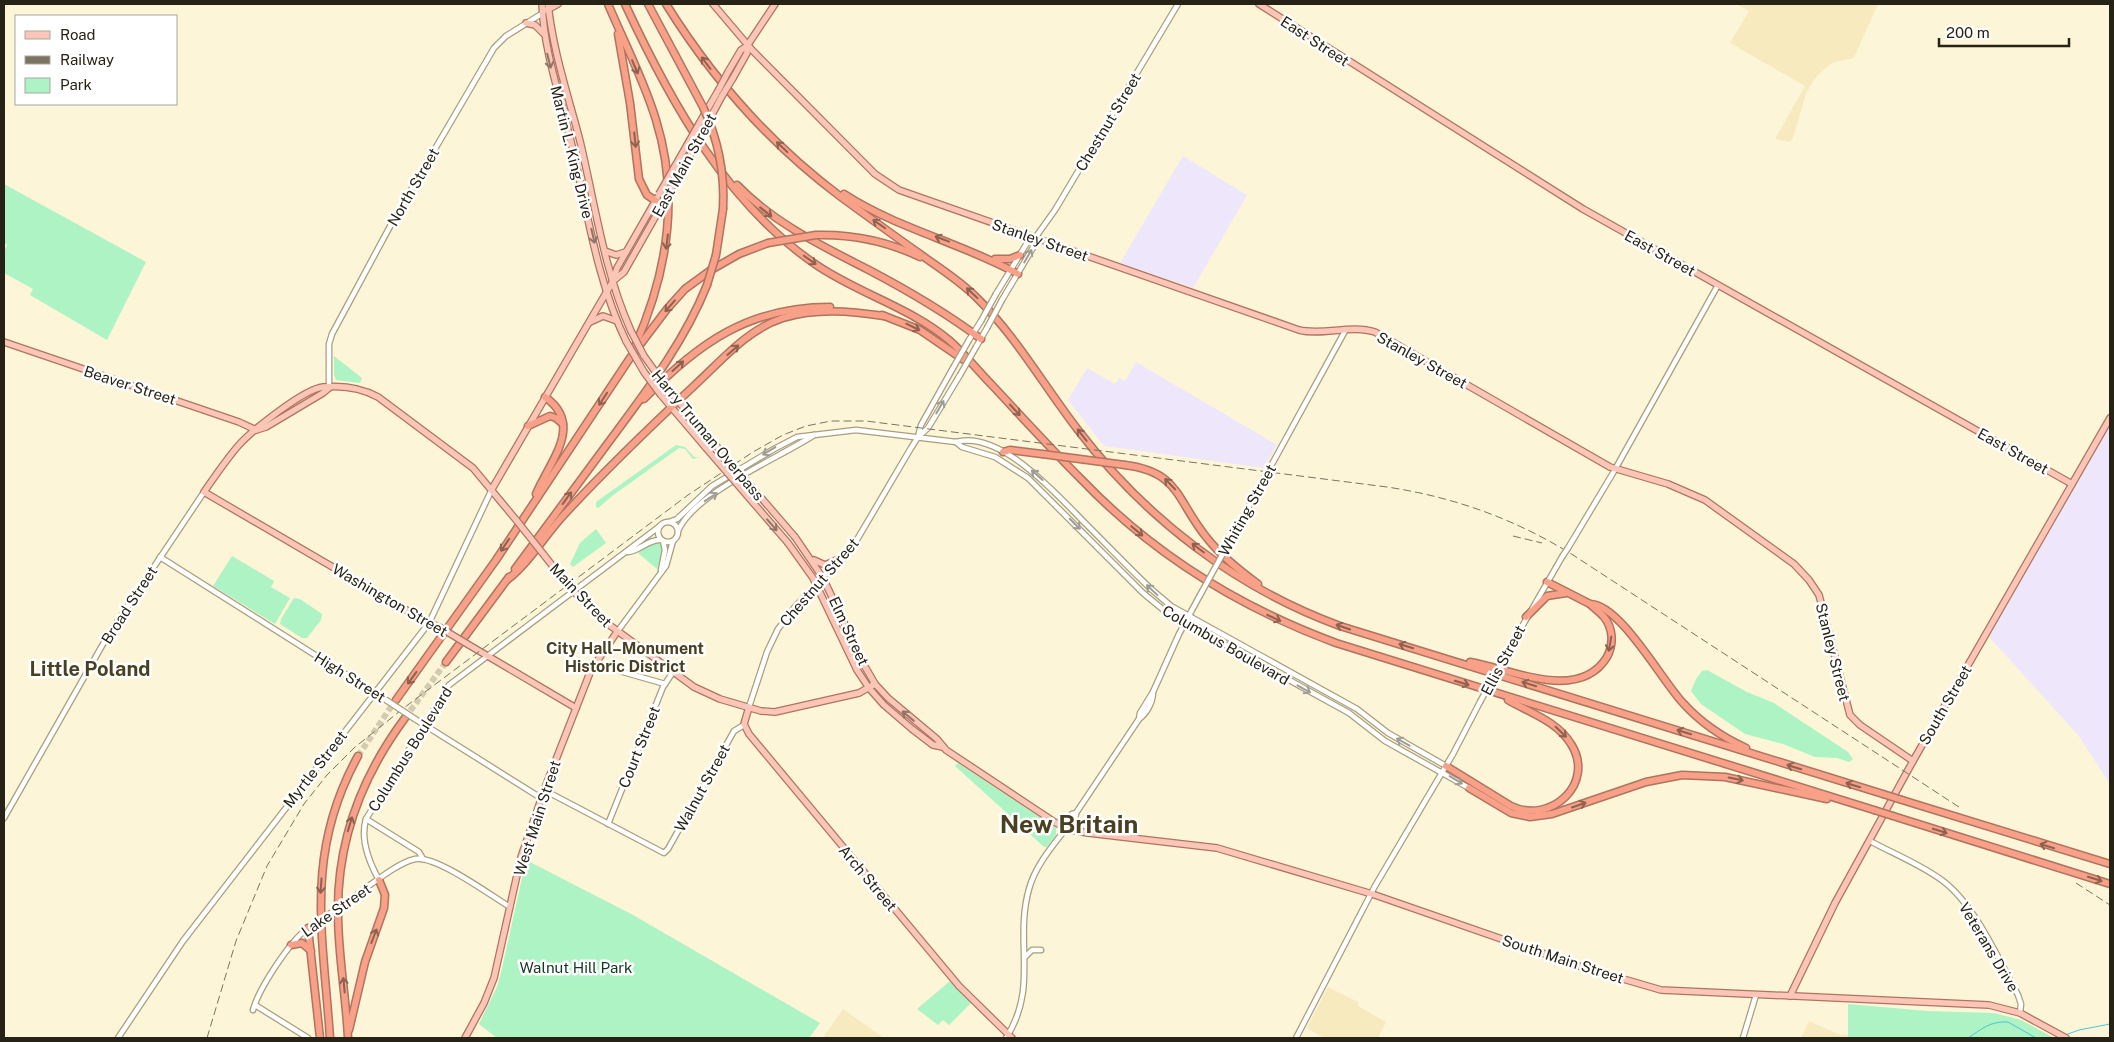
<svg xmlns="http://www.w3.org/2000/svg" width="2114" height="1042" font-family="'Public Sans',sans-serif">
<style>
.industrial{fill:#eee7fc}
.built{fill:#f8eabf}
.green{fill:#adf3c4}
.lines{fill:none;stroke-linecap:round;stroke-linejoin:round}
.stream{stroke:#4bc5dc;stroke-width:1}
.highway-tunnel{stroke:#d2cbb1;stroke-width:6;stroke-dasharray:6 3;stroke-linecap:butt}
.minor-casing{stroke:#a99e7c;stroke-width:7}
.major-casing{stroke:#ae7460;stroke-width:8}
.highway-casing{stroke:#ae7460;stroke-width:9}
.minor{stroke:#fff;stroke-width:4.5}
.major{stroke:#fbc6b8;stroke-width:5.5}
.highway{stroke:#f8a088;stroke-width:6}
.rail{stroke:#7a7461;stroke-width:1;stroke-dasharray:8 4;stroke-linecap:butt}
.minor-bridge-casing{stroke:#a99e7c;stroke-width:7;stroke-linecap:butt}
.major-bridge-casing{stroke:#ae7460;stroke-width:8;stroke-linecap:butt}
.highway-bridge-casing{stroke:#ae7460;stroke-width:9;stroke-linecap:butt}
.minor-bridge{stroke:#fff;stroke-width:4.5}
.major-bridge{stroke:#fbc6b8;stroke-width:5.5}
.highway-bridge{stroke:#f8a088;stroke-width:6}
.oneway{stroke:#907466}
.oneway2{stroke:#8f614e}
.oneway3{stroke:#9d9c96}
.labels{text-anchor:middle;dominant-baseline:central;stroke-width:5;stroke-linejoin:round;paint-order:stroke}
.street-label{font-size:15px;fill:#262215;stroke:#fff}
.park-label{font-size:15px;fill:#123621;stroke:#fff}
.neighbourhood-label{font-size:16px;font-weight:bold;fill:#494021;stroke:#fff}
.district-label{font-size:20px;font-weight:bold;fill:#494021;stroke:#fff}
.town-label{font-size:25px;font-weight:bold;fill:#494021;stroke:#fff}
</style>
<rect width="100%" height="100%" fill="#fdf5d8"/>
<g class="industrial">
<path d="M 1183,156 L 1247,195 L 1193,288 L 1120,263 Z"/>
<path d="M 1136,362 L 1277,445 L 1264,468 L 1104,446 L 1068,400 L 1087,368 L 1115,384 L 1119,378 L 1125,381 Z"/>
<path d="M 2110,426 L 2110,784 L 2078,735 L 1989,637 Z"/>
</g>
<g class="built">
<path d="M 1736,4 L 1878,4 L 1854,58 L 1834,62 L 1823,70 L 1813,81 L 1806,94 L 1793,138 L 1790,142 L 1775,139 L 1805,86 L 1730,43 L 1749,11 Z"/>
<path d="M 1328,987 L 1358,1002 L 1358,1006 L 1386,1022 L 1378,1038 L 1324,1038 L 1307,1028 Z"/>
<path d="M 843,1009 L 884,1038 L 823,1038 Z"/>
<path d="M 1809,1021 L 1838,1034 L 1848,1035 L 1848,1038 L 1801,1038 Z"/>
</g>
<g class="green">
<path d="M 4,184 L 146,262 L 107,340 L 30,295 L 33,289 L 4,273 L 4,251 L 7,245 L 4,243 Z"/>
<path d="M 334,356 L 362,378 L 360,383 L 336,380 L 334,375 Z"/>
<path d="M 676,445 L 685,447 L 694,457 L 699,457 L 693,459 L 685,449 L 679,448 L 612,496 C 612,496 601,506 598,508 L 596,507 L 596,502 Z"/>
<path d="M 596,529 L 606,543 L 573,567 L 570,564 L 580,543 Z"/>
<path d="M 657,541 L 661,544 L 663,551 L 657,569 L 638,553 L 651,543 Z"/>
<path d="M 232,556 L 274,581 L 271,587 L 290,598 L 275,624 L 213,586 Z"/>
<path d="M 294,598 L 300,599 L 322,614 L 321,620 L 307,638 L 302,638 L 280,624 L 281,619 Z"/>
<path d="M 1707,670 L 1747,692 L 1774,703 L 1848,752 L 1853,759 L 1849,762 L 1837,758 L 1815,757 L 1783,744 L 1745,734 L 1701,704 L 1691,691 L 1696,679 L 1702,671 Z"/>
<path d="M 958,763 L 1056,828 L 1056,835 L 1047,847 L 1044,847 L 955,766 Z"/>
<path d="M 526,860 L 633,915 L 820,1023 L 809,1038 L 497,1038 L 479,1024 L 497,987 L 501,973 Z"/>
<path d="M 950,981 L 971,1003 L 949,1025 L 943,1020 L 938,1025 L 917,1009 Z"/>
<path d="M 1848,1004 L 1927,1011 L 1994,1013 L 2021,1020 L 2054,1038 L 1848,1038 Z"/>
</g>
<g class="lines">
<g class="stream">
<path d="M 2065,1035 L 2079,1030 L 2110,1024"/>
<path d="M 1968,1038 C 1982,1029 1990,1021 2008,1022 L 2036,1038"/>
</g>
<g class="highway-tunnel">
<path d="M 405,718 L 446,662"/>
<path d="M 358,756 L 395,701"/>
</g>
<g class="minor-casing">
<g id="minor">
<path d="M 996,294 L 1027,243 L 1035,238"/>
<path d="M 1002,300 L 1034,246 L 1035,238 L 1055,210 L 1178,4"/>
<path d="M 969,340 L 981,321"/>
<path d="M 976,347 L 987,328"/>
<path d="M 329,388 L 329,344 L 332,334 L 394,219 L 494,48 L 506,36 L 543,13"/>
<path d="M 918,437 L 921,425 L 953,368"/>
<path d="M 956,442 L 962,447 L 995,457 L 1028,478 L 1143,593 L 1166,612 L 1349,713 L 1385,741 L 1469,788"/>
<circle cx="668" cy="532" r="10"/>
<path d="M 669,522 L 677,519 L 712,486 L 774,449 L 797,437 L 856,430 L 956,442 C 1001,430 1057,495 1086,524 C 1108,546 1129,568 1151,589 L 1171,606 L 1357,709 L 1388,733 L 1446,766"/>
<path d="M 678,531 C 694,493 779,458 814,435"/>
<path d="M 1226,548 L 1345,331"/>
<path d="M 1568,548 L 1613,473 L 1718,285"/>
<path d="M 628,552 C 640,551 648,539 661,540"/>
<path d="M 160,557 L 383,698"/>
<path d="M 661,570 L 665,550 L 663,541"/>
<path d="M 617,632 L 666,566 L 673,541"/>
<path d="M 1505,656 L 1562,557"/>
<path d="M 595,664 L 665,684"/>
<path d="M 749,707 L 767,652 L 778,629 L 794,608 L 855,543 L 911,448 L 918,437 L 928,428 L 960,375"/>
<path d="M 415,719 L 541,798"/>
<path d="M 1139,719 L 1140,713 L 1153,692 L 1179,634 L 1199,597"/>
<path d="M 544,790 L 664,853 L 668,849 L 734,731 L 744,725"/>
<path d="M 4,818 L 107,637 L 204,492"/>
<path d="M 366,819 L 419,852 L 423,859"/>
<path d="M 608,824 L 663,687 L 673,672"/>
<path d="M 1066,827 L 1072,814 L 1076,813"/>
<path d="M 1870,841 C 1894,854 1922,865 1943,881 C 1975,905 1999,960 2018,995 L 2021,1004 L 2020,1013"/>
<path d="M 379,880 C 369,862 360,839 366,819 L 449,685 L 660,526"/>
<path d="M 349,900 C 366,889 396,863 415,859 C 436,855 490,895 510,907"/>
<path d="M 1025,957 L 1032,950 L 1041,950"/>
<path d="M 255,1005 L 308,1038"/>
<path d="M 253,1010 C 259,988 290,941 308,928"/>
<path d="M 118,1038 L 183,941 L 429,623 L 492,489"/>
<path d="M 1006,1038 C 1039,987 1014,942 1029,889 C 1035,867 1050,849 1064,831 C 1069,824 1076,822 1076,813 L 1139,719 C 1147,713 1153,702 1153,692"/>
<path d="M 1296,1038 L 1375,886 L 1453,754 L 1480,702"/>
<path d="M 1743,1038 L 1756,995"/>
</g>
</g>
<g class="major-casing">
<g id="major">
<path d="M 542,4 C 544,53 561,98 572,146 C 587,210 597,281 626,341"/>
<path d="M 548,4 C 553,51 568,95 580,141 C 595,204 604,271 631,331"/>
<path d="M 713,4 L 752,50 L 875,174 L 899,190 L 1299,330 C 1323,336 1351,324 1375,332 L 1610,467 L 1668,484 L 1705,500 L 1794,564 L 1809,580 L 1819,595 L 1850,715 L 1860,725 L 1913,761"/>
<path d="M 1259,4 L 1583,209 L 2072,484"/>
<path d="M 547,10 L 558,4"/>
<path d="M 526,23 L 535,25 L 543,33"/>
<path d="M 728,72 L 741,50 L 747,46 L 775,4"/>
<path d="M 733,78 L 747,53 L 747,46"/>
<path d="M 700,122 L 718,91"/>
<path d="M 708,122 L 722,96"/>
<path d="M 675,166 L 687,145"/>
<path d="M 676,180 L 692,152"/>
<path d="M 605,251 L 616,255 L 626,252"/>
<path d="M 613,281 L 624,272 L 662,205"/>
<path d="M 590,322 L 603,316 L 617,321"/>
<path d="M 4,342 L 239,422 L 256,430"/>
<path d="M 667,388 L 713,442"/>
<path d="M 661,395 L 706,448"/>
<path d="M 256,430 L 266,427 L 323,393 L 329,388"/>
<path d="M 492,489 L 613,281 L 617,268 L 657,198"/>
<path d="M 795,537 L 823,578 L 864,665 L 875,684 L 888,698 L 937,739 L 946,750 L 1056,823 L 1071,830 L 1088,833 L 1217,848 L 1372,894 L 1582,967 L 1661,990 L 1989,1005 L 2020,1013 L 2066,1038"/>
<path d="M 788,543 L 813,578 L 857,670 L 869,688 L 884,705 L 912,729 L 933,745 L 943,747"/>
<path d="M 544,555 L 569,587 L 608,624 L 694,687 L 720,699 L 761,711 L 775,712 L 859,693 L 875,684"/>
<path d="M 814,560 L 825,565 L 841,558"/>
<path d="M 439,627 L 420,618 L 204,492 C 215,476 226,460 238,446 C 251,431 304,389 323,387 C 343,385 360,387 378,397 L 473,468 L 517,521"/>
<path d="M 469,645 L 576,708"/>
<path d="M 749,707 L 744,724 L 749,734 L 959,986 L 1012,1038"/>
<path d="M 1790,996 L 1835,903 L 1913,761 L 2110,418"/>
<path d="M 465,1038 L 484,1003 L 494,978 L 521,857 L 546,785 L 591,670 L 617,632"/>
</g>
</g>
<g class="highway-casing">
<g id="highway">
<path d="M 608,4 C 624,42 644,80 656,120 C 680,197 667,274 635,346"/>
<path d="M 625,4 C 670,101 727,205 818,266 C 860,294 911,308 950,341 C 965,354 977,370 991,384 C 1021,416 1051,449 1082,480 C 1153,554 1241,608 1336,643 L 1874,810"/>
<path d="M 648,4 L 703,107"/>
<path d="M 666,4 C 712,78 770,144 841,197 C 867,216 893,235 920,254 C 939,268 959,280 976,297 C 1016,336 1044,386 1078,430 C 1145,518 1236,588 1340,626 L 1883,794"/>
<path d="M 618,34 L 630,103 L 639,179 L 647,195 L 662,205"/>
<path d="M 737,185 C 774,223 820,245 867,269 C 907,290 945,312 981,339"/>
<path d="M 844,194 C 898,229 962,243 1018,274"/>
<path d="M 816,235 C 852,234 887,241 920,257"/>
<path d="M 716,255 L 723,209"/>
<path d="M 995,259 L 1010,259 L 1020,255"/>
<path d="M 882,315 L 920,330 L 964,360"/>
<path d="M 644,399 C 698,343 749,307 830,307"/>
<path d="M 528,426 L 550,416 L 556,418 L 563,424"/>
<path d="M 1003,452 L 1010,450 L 1042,454"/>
<path d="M 1125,465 C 1180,472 1176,500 1207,538 C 1221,556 1239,570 1258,584"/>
<path d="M 536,494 C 549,462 585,425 545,397"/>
<path d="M 515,569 C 546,527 577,485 608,443 C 645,393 684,343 707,285"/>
<path d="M 507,580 C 529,563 543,538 562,517 C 604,471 650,427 696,384 C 722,360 748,329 783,318 C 817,308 850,311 884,316"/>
<path d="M 1547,582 L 1590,604 C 1620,604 1662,681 1683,703 C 1701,723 1722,737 1746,748"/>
<path d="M 1526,617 L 1547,596 L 1566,593"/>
<path d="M 446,662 L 509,577"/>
<path d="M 1470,662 C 1511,669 1579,703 1607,657 C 1614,644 1613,628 1604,617 C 1600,612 1594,608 1590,604"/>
<path d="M 396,700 L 496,560 L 630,358 L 667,309 L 685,289 L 711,270 L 739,254 L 768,243"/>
<path d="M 1446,766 L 1511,806 C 1551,825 1596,783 1571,744 C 1557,721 1530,713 1508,700"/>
<path d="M 1469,788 L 1511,813 L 1530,817 L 1552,814 L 1646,782 L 1682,775 L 1725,777 L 1827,799"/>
<path d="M 1902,800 L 2110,864"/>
<path d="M 1893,816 L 2110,884"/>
<path d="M 308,928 L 320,1038"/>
<path d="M 291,945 L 302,943 L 311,951"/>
<path d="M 349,1030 L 365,962 L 384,908 L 385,895 L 379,880"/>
<path d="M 330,1038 C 323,934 304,854 358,756"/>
<path d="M 348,1038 C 346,996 338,955 338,913 C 337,840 362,776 405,718"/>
</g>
</g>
<use href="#minor" class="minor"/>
<use href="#major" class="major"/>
<use href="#highway" class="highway"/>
<g class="rail">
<path d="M 1513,536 L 1542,543"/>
<path d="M 2076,883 L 2110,905"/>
<path d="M 207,1038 L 236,941 L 267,866 L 304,804 L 327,775 L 354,748 L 405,707 L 688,495 L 753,452 L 783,435 L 806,426 L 831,421 L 866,421 L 1387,487 C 1454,497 1515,519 1573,555 L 1962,809"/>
</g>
<g class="minor-bridge-casing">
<g id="minor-bridge">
<path d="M 981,321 L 996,294"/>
<path d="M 987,328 L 1002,300"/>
<path d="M 953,368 L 969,340"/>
<path d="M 960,375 L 976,347"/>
<path d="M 1562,557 L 1568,548"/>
<path d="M 1199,597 L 1226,548"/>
<path d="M 383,698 L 415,719"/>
<path d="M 1480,702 L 1505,656"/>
<path d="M 312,926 L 349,900"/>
</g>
</g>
<g class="major-bridge-casing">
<g id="major-bridge">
<path d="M 718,91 L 728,72"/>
<path d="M 722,96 L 733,78"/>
<path d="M 687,145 L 700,122"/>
<path d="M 692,152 L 705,129"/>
<path d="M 659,194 L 675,166"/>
<path d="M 662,205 L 676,180"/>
<path d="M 631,331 L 644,356 L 667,388"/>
<path d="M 626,341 L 644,372 L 661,395"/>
<path d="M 713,442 L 795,537"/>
<path d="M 706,448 L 788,543"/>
<path d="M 517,521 L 544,555"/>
<path d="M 439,627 L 469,645"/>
</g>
</g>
<g class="highway-bridge-casing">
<g id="highway-bridge">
<path d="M 703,107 C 718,139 725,173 723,209"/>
<path d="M 768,243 L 816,235"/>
<path d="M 707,285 L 716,255"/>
<path d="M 1042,454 L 1125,465"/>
<path d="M 1883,794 L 1902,800"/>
<path d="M 1874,810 L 1893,816"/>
</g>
</g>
<use href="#minor-bridge" class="minor-bridge"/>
<use href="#major-bridge" class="major-bridge"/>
<use href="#highway-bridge" class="highway-bridge"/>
</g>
<defs><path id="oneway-shaft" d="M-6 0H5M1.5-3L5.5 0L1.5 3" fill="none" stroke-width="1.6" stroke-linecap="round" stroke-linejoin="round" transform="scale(1.25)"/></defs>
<g class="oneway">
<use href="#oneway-shaft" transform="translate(549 61) rotate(76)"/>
<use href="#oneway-shaft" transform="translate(593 236) rotate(77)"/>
<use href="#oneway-shaft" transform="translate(772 525) rotate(49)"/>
<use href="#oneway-shaft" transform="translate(908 716) rotate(-140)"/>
</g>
<g class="oneway2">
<use href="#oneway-shaft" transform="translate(706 63) rotate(-127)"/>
<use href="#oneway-shaft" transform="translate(635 67) rotate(67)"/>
<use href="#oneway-shaft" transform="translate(635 140) rotate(84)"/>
<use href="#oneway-shaft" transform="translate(782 147) rotate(-137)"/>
<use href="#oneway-shaft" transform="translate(766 212) rotate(38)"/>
<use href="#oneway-shaft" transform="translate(879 224) rotate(-145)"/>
<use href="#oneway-shaft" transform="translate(942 239) rotate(-159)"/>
<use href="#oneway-shaft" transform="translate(667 242) rotate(97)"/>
<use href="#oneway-shaft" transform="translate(810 260) rotate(35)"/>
<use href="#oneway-shaft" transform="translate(972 293) rotate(-137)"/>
<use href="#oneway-shaft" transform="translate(670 306) rotate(131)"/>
<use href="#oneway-shaft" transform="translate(913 327) rotate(26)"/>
<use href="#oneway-shaft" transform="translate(733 350) rotate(-41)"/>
<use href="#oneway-shaft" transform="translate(678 366) rotate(-42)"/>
<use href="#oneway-shaft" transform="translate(603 399) rotate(123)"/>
<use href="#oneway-shaft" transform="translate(1015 410) rotate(47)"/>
<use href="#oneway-shaft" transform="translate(1082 435) rotate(-128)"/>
<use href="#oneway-shaft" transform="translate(1170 484) rotate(-134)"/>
<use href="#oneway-shaft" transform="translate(567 498) rotate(-54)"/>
<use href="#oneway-shaft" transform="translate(1137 531) rotate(40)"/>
<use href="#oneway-shaft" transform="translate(505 545) rotate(124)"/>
<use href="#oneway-shaft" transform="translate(1198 548) rotate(-143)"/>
<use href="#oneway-shaft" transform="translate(1274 618) rotate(25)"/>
<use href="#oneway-shaft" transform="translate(1343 627) rotate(-161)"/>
<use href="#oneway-shaft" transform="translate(1610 644) rotate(100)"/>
<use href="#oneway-shaft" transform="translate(1406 646) rotate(-163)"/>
<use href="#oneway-shaft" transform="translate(412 678) rotate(126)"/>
<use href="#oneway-shaft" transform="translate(1462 683) rotate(17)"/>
<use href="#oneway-shaft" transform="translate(1529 684) rotate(-163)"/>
<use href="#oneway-shaft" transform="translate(1561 732) rotate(44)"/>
<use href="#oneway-shaft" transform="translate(1684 732) rotate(-163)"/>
<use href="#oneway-shaft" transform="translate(1794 767) rotate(-163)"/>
<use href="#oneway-shaft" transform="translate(1736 779) rotate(12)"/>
<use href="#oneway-shaft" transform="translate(1853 785) rotate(-163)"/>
<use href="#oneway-shaft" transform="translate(1579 805) rotate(-19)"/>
<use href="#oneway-shaft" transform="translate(350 824) rotate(-73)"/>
<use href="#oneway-shaft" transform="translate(1940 831) rotate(17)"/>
<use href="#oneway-shaft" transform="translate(2047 846) rotate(-163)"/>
<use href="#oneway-shaft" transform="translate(2095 879) rotate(17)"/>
<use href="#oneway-shaft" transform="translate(321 886) rotate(94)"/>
<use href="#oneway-shaft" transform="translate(374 936) rotate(-69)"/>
<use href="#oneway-shaft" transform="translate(344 985) rotate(-95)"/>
</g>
<g class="oneway3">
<use href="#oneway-shaft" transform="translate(1028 256) rotate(-60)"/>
<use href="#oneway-shaft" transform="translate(940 407) rotate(-60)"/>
<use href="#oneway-shaft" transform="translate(769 451) rotate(149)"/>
<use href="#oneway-shaft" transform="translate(1037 475) rotate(-138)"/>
<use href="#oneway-shaft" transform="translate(711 497) rotate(-33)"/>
<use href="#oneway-shaft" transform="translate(1075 524) rotate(45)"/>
<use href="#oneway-shaft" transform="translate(1152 590) rotate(-137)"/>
<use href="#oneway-shaft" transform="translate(1304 689) rotate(29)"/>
<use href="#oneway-shaft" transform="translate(1403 742) rotate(-151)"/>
<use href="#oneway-shaft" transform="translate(1456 780) rotate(31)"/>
</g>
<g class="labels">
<g class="street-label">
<text transform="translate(1315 41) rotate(33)">East Street</text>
<text transform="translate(1108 122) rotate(-59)">Chestnut Street</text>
<text transform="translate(572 152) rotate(76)">Martin L. King Drive</text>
<text transform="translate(684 165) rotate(-61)">East Main Street</text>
<text transform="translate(413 187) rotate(-60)">North Street</text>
<text transform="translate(1040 240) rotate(19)">Stanley Street</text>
<text transform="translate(1660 253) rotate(29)">East Street</text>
<text transform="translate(1422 360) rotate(29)">Stanley Street</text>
<text transform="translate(130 385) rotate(18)">Beaver Street</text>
<text transform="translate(708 435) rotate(50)">Harry Truman Overpass</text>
<text transform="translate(2013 451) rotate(29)">East Street</text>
<text transform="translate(1247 510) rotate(-61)">Whiting Street</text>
<text transform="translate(819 582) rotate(-49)">Chestnut Street</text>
<text transform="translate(581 595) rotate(46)">Main Street</text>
<text transform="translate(390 600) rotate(30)">Washington Street</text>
<text transform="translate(129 605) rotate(-57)">Broad Street</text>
<text transform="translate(849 631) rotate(65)">Elm Street</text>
<text transform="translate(1226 645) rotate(30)">Columbus Boulevard</text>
<text transform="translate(1833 652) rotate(76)">Stanley Street</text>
<text transform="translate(1503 660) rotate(-62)">Ellis Street</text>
<text transform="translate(350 677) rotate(32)">High Street</text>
<text transform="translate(1945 705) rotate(-60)">South Street</text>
<text transform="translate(639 747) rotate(-68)">Court Street</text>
<text transform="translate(410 749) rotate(-58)">Columbus Boulevard</text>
<text transform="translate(315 769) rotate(-52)">Myrtle Street</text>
<text transform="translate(702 788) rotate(-61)">Walnut Street</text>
<text transform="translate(537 818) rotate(-72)">West Main Street</text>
<text transform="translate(868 878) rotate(50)">Arch Street</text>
<text transform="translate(336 910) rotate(-35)">Lake Street</text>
<text transform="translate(1989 947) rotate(59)">Veterans Drive</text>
<text transform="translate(1563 959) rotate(18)">South Main Street</text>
</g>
<g class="park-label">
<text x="576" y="967">Walnut Hill Park</text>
</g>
<g class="neighbourhood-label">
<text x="625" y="648">City Hall–Monument<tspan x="625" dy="18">Historic District</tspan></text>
</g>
<g class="district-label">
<text x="90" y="669">Little Poland</text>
</g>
<g class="town-label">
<text x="1069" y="824">New Britain</text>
</g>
</g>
<rect width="2114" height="1042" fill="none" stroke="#262215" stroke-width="10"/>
<rect x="15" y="15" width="162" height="90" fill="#ffffff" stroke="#a8a7a1"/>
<rect x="25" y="31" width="25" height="8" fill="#fbc6b8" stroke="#a8a7a1"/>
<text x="60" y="40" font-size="15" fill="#262215">Road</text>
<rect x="25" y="56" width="25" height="8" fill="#7a7461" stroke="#a8a7a1"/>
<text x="60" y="65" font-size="15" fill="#262215">Railway</text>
<rect x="25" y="78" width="25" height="15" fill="#adf3c4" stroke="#a8a7a1"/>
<text x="60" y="90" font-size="15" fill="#262215">Park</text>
<path d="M1939 38v8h130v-8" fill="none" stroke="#262215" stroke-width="2.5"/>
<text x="1946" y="38" font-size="15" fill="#262215" stroke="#ffffff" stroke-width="4" paint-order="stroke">200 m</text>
</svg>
